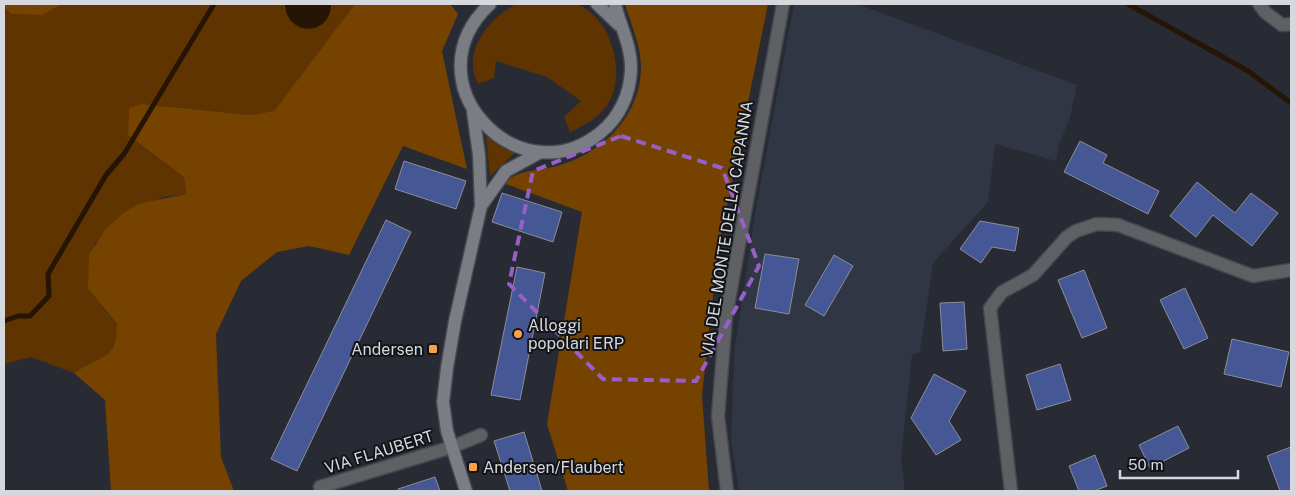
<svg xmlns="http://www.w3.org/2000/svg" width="1295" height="495" font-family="'Public Sans',sans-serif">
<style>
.built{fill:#313644}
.green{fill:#5f3400}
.forest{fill:#764200}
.water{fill:#261504}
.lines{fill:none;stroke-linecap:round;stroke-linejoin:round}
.stream{stroke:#261504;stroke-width:5}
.building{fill:#455794;stroke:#8b8e98}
.street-casing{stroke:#44474f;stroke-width:15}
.secondary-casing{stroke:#44474f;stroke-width:15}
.street{stroke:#5e6064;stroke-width:12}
.secondary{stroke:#7b7d84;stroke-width:12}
.marked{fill:none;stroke:#9660c8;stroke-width:4;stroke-dasharray:10 6;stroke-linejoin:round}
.poi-dot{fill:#f7a149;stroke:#131418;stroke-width:2}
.labels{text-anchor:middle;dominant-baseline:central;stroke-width:4;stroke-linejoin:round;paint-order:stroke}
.street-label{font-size:16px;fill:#d6d8dd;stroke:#131418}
.poi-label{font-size:16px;fill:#d6d8dd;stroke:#131418;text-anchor:start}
</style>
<rect width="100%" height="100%" fill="#282b34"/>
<path class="built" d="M 794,4 L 857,4 L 1077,85 L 1070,117 L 1059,145 L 1056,161 L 995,144 L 988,202 L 933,263 L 920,352 L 912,355 L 901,459 L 905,491 L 739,491 L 731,441 L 734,354 L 755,214 Z"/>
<g class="green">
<path d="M 4,4 L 355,4 L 274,111 L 250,115 L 143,104 L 128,135 L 184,177 L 186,194 L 164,197 L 122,214 L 94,245 L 103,308 L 117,324 C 116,331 116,343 113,348 C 104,360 86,364 74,373 L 31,357 L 4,364 Z"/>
<path d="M 517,4 C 531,4 563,0 575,4 C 611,14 628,75 607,105 C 597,119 585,125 570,132 L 564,117 L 581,101 L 547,77 L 496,61 L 494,78 L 478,84 C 461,53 489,17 517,4 Z"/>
<path d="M 486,135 L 501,146 L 516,152 L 490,176 Z"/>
</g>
<g class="forest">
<path d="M 4,4 L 62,4 L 42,15 L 11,14 L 4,7 Z"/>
<path d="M 355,4 L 450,4 L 458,14 L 442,51 L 467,169 L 403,146 L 349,255 L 309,246 L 277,252 L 241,281 L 216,334 L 221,457 L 234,491 L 111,491 L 105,400 L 74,373 C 86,364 104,360 113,348 C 116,343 116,331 117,324 L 88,288 L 89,255 L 105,230 L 122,214 L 138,204 L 186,194 L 184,177 L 128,135 L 129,108 L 142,104 L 250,115 L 274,111 Z"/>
<path d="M 625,4 L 768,4 L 718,250 L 702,395 L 709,491 L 568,491 L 547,424 L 582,212 L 503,183 C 523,168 534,172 557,166 C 601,154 639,118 641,70 C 642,49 631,24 625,4 Z"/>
</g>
<path class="water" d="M 285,4 L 331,4 C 331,37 286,37 285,4 Z"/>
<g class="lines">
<g class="stream">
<path d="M 1128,4 L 1248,71 L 1291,103"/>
<path d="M 4,321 L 18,316 L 30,316 L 49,296 L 48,274 L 106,175 L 124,154 L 214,4"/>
</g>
</g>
<g class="building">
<path d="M 1080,141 L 1107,155 L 1103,163 L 1159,191 L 1148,214 L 1064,172 Z"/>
<path d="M 404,161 L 466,181 L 456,209 L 395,189 Z"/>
<path d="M 1197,182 L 1235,213 L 1251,193 L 1278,213 L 1252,246 L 1213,215 L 1196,237 L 1170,216 Z"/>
<path d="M 502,193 L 562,212 L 553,242 L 492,222 Z"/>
<path d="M 386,220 L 411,232 L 297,471 L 271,459 Z"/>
<path d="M 980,221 L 1019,228 L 1015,251 L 992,247 L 981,263 L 960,249 Z"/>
<path d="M 765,254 L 799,259 L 789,314 L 755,308 Z"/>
<path d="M 834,255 L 853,266 L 824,316 L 805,305 Z"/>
<path d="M 517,267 L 545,273 L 520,400 L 491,395 Z"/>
<path d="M 1084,270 L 1107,328 L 1082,338 L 1058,280 Z"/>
<path d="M 1185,288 L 1208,338 L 1184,349 L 1160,300 Z"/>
<path d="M 964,302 L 967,349 L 943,351 L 940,303 Z"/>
<path d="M 1232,339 L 1289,352 L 1281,387 L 1224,374 Z"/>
<path d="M 1060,364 L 1071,400 L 1037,410 L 1026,375 Z"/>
<path d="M 934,374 L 966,391 L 949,421 L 961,440 L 936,455 L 911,418 Z"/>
<path d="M 1178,426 L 1189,448 L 1150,468 L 1139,445 Z"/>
<path d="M 524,432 L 542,491 L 510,491 L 494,441 Z"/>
<path d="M 1291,447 L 1291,491 L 1280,491 L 1267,456 Z"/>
<path d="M 1095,455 L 1107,486 L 1094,491 L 1079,491 L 1069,466 Z"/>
<path d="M 435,477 L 440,491 L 398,491 L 398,489 Z"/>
</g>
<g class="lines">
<g class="street-casing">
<g id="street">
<path d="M 1259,4 L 1265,12 L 1282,25 L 1291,24"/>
<path d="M 321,491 L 320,487 L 452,447 L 481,435"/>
<path d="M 727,491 L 718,416 L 726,316 L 783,4"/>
<path d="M 1011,491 L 990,308 L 1002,292 L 1033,275 L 1067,237 L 1076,231 L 1097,224 L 1118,225 L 1253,276 L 1291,270"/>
</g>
</g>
<g class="secondary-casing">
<g id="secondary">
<path d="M 490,4 C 407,81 518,199 600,133 C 619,118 630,95 631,70 C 632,47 620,26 615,4"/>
<path d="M 597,4 L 619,25"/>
<path d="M 481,206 L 506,171 L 539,153"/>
<path d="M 466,491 L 447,431 L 443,402 L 447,368 L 455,321 L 481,206 L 479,155 L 473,112"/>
</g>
</g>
<use href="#street" class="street"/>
<use href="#secondary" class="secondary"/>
</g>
<path class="marked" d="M 621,136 L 722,168 L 759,266 L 696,381 L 603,379 L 509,284 L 533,171 Z"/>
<g class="poi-dot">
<circle cx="518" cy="334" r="5"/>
<rect x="428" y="344" width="10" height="10" rx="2.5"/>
<rect x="468" y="462" width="10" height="10" rx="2.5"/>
</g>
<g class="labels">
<g class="street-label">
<text transform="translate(727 229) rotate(-81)">VIA DEL MONTE DELLA CAPANNA</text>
<text transform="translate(379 452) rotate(-17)">VIA FLAUBERT</text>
</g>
<g class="poi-label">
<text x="528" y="325">Alloggi<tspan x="528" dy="18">popolari ERP</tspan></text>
<text x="423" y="349" text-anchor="end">Andersen</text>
<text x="483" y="467">Andersen/Flaubert</text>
</g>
</g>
<rect width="1295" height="495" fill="none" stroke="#d6d8dd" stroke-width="10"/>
<path d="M1120 470v8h118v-8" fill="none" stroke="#d6d8dd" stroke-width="2.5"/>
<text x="1128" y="470" font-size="15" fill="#d6d8dd" stroke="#131418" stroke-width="4" paint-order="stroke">50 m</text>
</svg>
